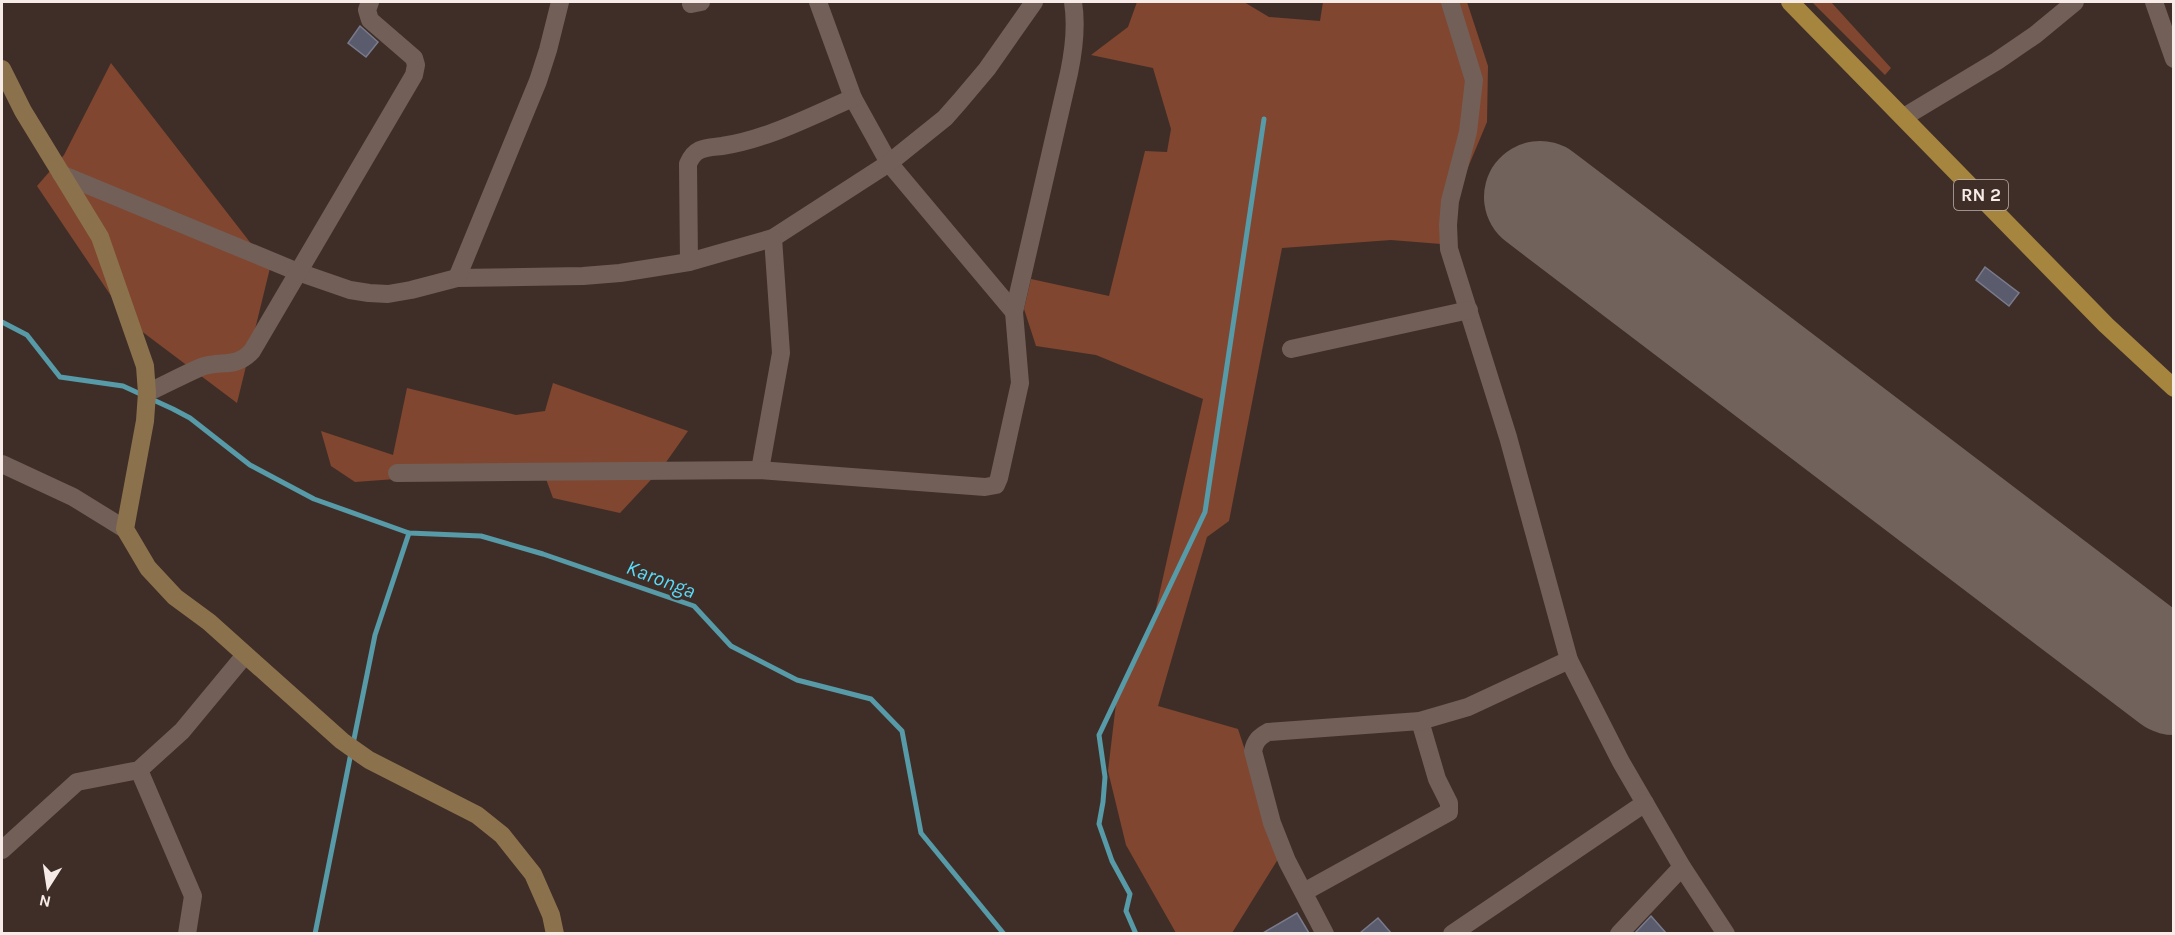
<svg xmlns="http://www.w3.org/2000/svg" width="2175" height="935" font-family="Karla,sans-serif">
<style>
.green{fill:#81462f}
.lines{fill:none;stroke-linecap:round;stroke-linejoin:round}
.stream{stroke:#579aa8;stroke-width:5}
.runway{stroke:#72625c;stroke-width:112}
.building{fill:#5a5c6d;stroke:#797b8d;stroke-width:1.5}
.street{stroke:#725f58;stroke-width:18}
.secondary{stroke:#8c724c;stroke-width:18}
.primary{stroke:#a6853f;stroke-width:18}
.labels{text-anchor:middle;dominant-baseline:central;stroke-width:5;stroke-linejoin:round;paint-order:stroke}
.shield{fill:#3f2e28;stroke:#bfb2ae;stroke-width:1.5}
.shield-label{font-size:18px;font-weight:bold;fill:#f6ebe7}
.water-label{font-size:21px;font-style:italic;fill:#59daf9;stroke:#3f2e28}
</style>
<rect width="100%" height="100%" fill="#3f2e28"/>
<g class="green">
<path d="M 1137,2 L 1244,2 L 1269,17 L 1320,21 L 1323,2 L 1467,2 L 1488,66 L 1487,122 L 1461,184 L 1441,244 L 1391,240 L 1282,248 L 1229,521 L 1207,537 L 1158,706 L 1238,729 L 1280,856 L 1232,933 L 1176,933 L 1126,845 L 1108,771 L 1117,695 L 1151,631 L 1203,399 L 1096,355 L 1036,346 L 1024,309 L 1031,279 L 1109,296 L 1145,151 L 1167,152 L 1171,129 L 1153,68 L 1091,55 L 1128,27 Z"/>
<path d="M 1812,2 L 1831,2 L 1891,68 L 1885,75 Z"/>
<path d="M 111,63 L 270,268 L 237,403 L 128,321 L 37,186 L 64,155 Z"/>
<path d="M 553,383 L 688,431 L 662,468 L 620,513 L 553,498 L 542,468 L 355,482 L 331,466 L 321,431 L 393,455 L 407,388 L 516,415 L 545,411 Z"/>
</g>
<g class="lines">
<g class="stream">
<path d="M 2,322 L 27,335 L 60,377 L 123,386 L 173,409 L 190,418 L 250,465 L 314,499 L 409,533 L 481,536 L 543,554 L 694,606 L 731,646 L 797,680 L 871,699 L 902,731 L 921,833 L 1004,934"/>
<path d="M 353,744 L 375,635 L 409,533"/>
<path d="M 315,934 L 351,753"/>
<path d="M 1136,934 L 1126,911 L 1130,894 L 1112,861 L 1099,824 L 1103,802 L 1105,777 L 1099,735 L 1205,512 L 1264,119"/>
</g>
<path class="runway" d="M 1540,197 L 2174,679"/>
</g>
<g class="building">
<path d="M 360,26 L 378,42 L 366,57 L 348,43 Z"/>
<path d="M 1985,267 L 2019,293 L 2009,306 L 1976,280 Z"/>
<path d="M 1297,913 L 1309,933 L 1263,933 Z"/>
<path d="M 1651,916 L 1666,933 L 1635,933 Z"/>
<path d="M 1378,918 L 1391,933 L 1360,933 Z"/>
</g>
<g class="lines">
<g class="street">
<path d="M 818,2 L 853,98 L 889,163 L 1014,312"/>
<path d="M 1450,2 L 1474,80 L 1468,132 L 1450,201 L 1448,225 L 1449,249 L 1508,437 L 1569,660 L 1621,762 L 1682,867 L 1726,934"/>
<path d="M 2154,2 L 2174,59"/>
<path d="M 691,4 L 701,2"/>
<path d="M 1904,117 L 1997,61 L 2035,35 L 2075,2"/>
<path d="M 61,174 L 298,272 L 350,290 L 369,293 L 388,294 L 411,290 L 457,278 L 583,276 L 620,273 L 689,262 L 773,238 L 889,163 L 945,118 L 960,101 L 987,69 L 1034,2"/>
<path d="M 689,262 L 688,164 C 695,147 706,148 722,146 C 768,139 811,116 853,98"/>
<path d="M 457,278 L 538,81 L 548,50 L 560,2"/>
<path d="M 1291,349 L 1469,310"/>
<path d="M 147,393 C 164,385 181,376 199,368 C 219,359 235,370 252,351 L 414,75 L 416,65 L 414,58 L 370,20 L 367,10 L 370,2"/>
<path d="M 2,464 L 73,497 L 125,529"/>
<path d="M 760,470 L 781,353 L 773,238"/>
<path d="M 397,473 L 760,470 L 985,487 L 996,485 L 999,478 L 1020,383 L 1014,312 L 1069,73 C 1074,49 1077,26 1073,2"/>
<path d="M 139,770 L 193,896 L 187,934"/>
<path d="M 2,850 L 77,782 L 139,770 L 182,731 L 245,655"/>
<path d="M 1304,892 L 1449,812 L 1449,803 L 1437,779 L 1420,721"/>
<path d="M 1325,934 L 1287,861 L 1272,823 L 1253,751 C 1255,741 1259,737 1268,732 L 1420,721 L 1468,707 L 1569,660"/>
<path d="M 1452,934 L 1645,803"/>
<path d="M 1619,934 L 1682,867"/>
</g>
<path class="secondary" d="M 2,69 L 23,111 L 100,237 L 145,366 L 147,393 L 145,421 L 125,529 L 148,568 L 175,597 L 209,622 L 342,741 L 369,760 L 477,815 L 502,835 L 533,874 L 551,915 L 555,934"/>
<path class="primary" d="M 1790,2 L 2106,325 L 2174,388"/>
</g>
<g class="labels">
<rect class="shield" x="1954" y="180" width="54" height="30" rx="4.5"/>
<g class="shield-label">
<text x="1981" y="195">RN 2</text>
</g>
<g class="water-label">
<text transform="translate(661 579) rotate(21)">Karonga</text>
</g>
</g>
<rect width="2175" height="935" fill="none" stroke="#f6ebe7" stroke-width="6"/>
<g transform="translate(48 887) rotate(192)" stroke="#3f2e28" stroke-width="4.5" paint-order="stroke">
<path d="M0-4.5L10 22L0 15L-10 22Z" fill="#f6ebe7"/>
<text y="-9" font-size="16" font-weight="bold" text-anchor="middle" fill="#f6ebe7">N</text>
</g>
</svg>
